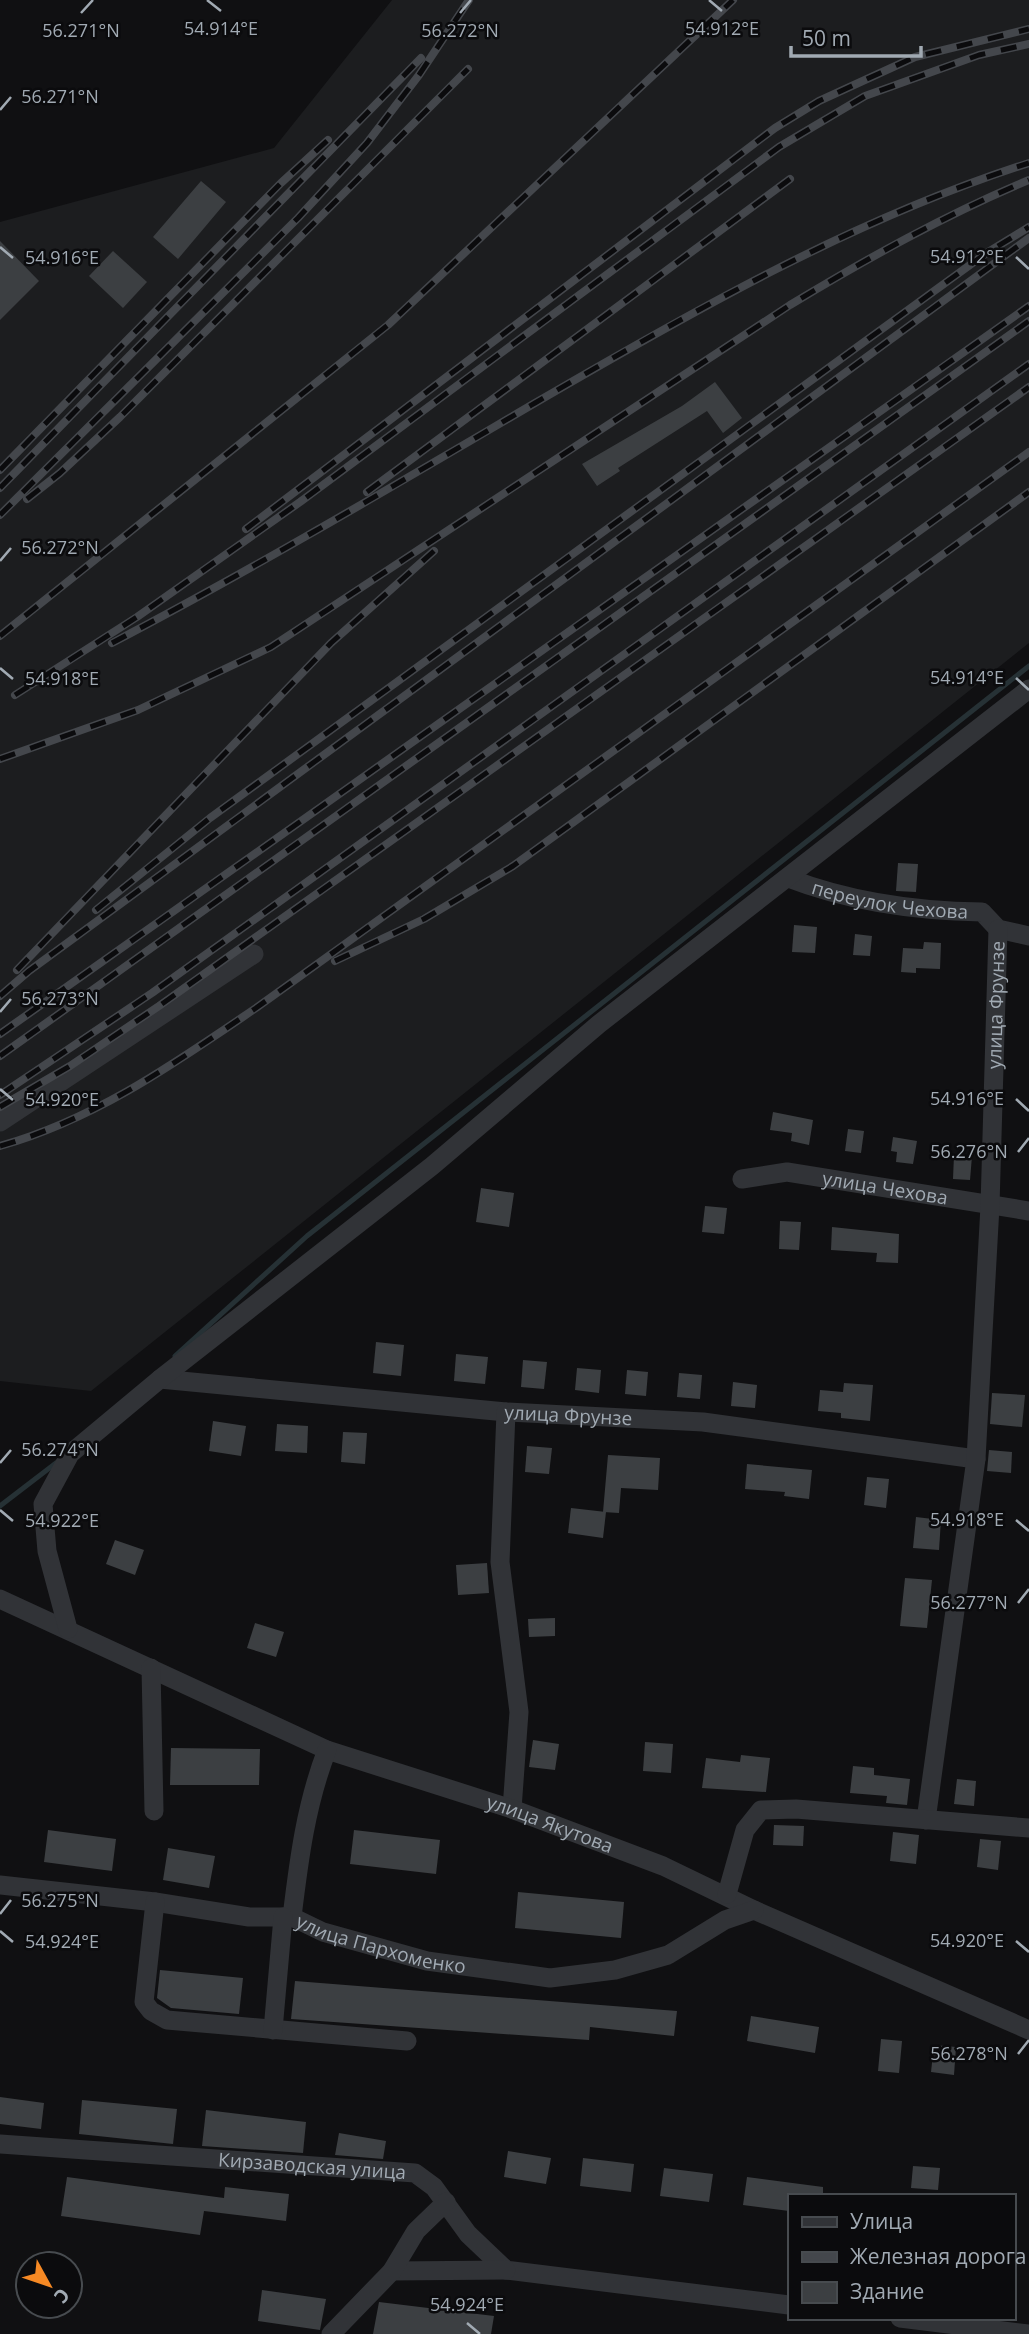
<svg xmlns="http://www.w3.org/2000/svg" width="1029" height="2334" font-family="'Open Sans',sans-serif">
<style>
.built{fill:#1c1d1f}
.lines{fill:none;stroke-linecap:round;stroke-linejoin:round}
.stream{stroke:#263135;stroke-width:5}
.building{fill:#3c3f42}
.minor{stroke:#313337;stroke-width:19}
.rail-casing{stroke:#44474c;stroke-width:8}
.rail{stroke:#0b0b0d;stroke-width:5;stroke-dasharray:16;stroke-linecap:butt}
.ticks{fill:none;stroke:#a1aab3;stroke-width:2.5}
.labels{text-anchor:middle;dominant-baseline:central;stroke-width:5;stroke-linejoin:round;paint-order:stroke}
.street-label{font-size:19px;fill:#a1aab3;stroke:#0b0b0d}
.ticks-label{font-size:18px;text-anchor:middle;fill:#a1aab3;stroke:#0b0b0d;stroke-width:5;stroke-linejoin:round;paint-order:stroke}
</style>
<rect width="100%" height="100%" fill="#101012"/>
<path class="built" d="M 392,0 L 1029,0 L 1029,643 L 91,1391 L 0,1381 L 0,222 L 274,148 Z"/>
<g class="lines">
<g class="stream">
<path d="M 175,1356 L 307,1236 L 1029,666"/>
<path d="M 0,1506 L 56,1463"/>
</g>
</g>
<g class="building">
<path d="M 201,181 L 226,202 L 178,259 L 153,237 Z"/>
<path d="M 0,241 L 39,281 L 0,320 Z"/>
<path d="M 113,251 L 147,282 L 123,308 L 89,276 Z"/>
<path d="M 715,382 L 742,418 L 723,433 L 707,411 L 618,468 L 620,471 L 597,486 L 582,464 L 682,406 Z"/>
<path d="M 898,863 L 918,864 L 916,892 L 896,891 Z"/>
<path d="M 794,925 L 817,927 L 815,953 L 792,952 Z"/>
<path d="M 855,934 L 872,936 L 870,956 L 853,955 Z"/>
<path d="M 924,942 L 941,943 L 940,969 L 916,968 L 916,973 L 901,972 L 903,948 L 923,949 Z"/>
<path d="M 773,1112 L 813,1120 L 809,1145 L 791,1141 L 792,1133 L 770,1130 Z"/>
<path d="M 848,1129 L 864,1131 L 861,1153 L 845,1151 Z"/>
<path d="M 893,1137 L 917,1141 L 913,1164 L 896,1162 L 897,1152 L 891,1151 Z"/>
<path d="M 954,1155 L 972,1156 L 970,1180 L 953,1179 Z"/>
<path d="M 481,1188 L 514,1193 L 509,1227 L 476,1222 Z"/>
<path d="M 705,1206 L 727,1208 L 724,1234 L 702,1232 Z"/>
<path d="M 780,1221 L 801,1222 L 799,1250 L 779,1249 Z"/>
<path d="M 832,1227 L 899,1234 L 898,1263 L 876,1262 L 877,1253 L 831,1250 Z"/>
<path d="M 376,1342 L 404,1345 L 401,1376 L 373,1373 Z"/>
<path d="M 456,1354 L 488,1357 L 485,1384 L 454,1381 Z"/>
<path d="M 523,1360 L 547,1362 L 544,1389 L 521,1387 Z"/>
<path d="M 577,1368 L 601,1370 L 599,1393 L 575,1390 Z"/>
<path d="M 627,1370 L 648,1372 L 646,1396 L 625,1394 Z"/>
<path d="M 679,1373 L 702,1375 L 700,1399 L 677,1397 Z"/>
<path d="M 733,1382 L 757,1385 L 755,1408 L 731,1406 Z"/>
<path d="M 844,1383 L 873,1385 L 870,1421 L 841,1418 L 841,1413 L 818,1411 L 820,1390 L 843,1392 Z"/>
<path d="M 992,1393 L 1025,1395 L 1022,1427 L 990,1424 Z"/>
<path d="M 213,1421 L 246,1426 L 241,1456 L 209,1451 Z"/>
<path d="M 277,1424 L 308,1426 L 307,1453 L 275,1451 Z"/>
<path d="M 343,1432 L 367,1433 L 365,1464 L 341,1462 Z"/>
<path d="M 527,1446 L 552,1448 L 549,1474 L 525,1472 Z"/>
<path d="M 989,1450 L 1012,1452 L 1011,1473 L 987,1471 Z"/>
<path d="M 608,1455 L 660,1458 L 658,1490 L 621,1488 L 619,1513 L 603,1512 Z"/>
<path d="M 747,1464 L 812,1470 L 809,1499 L 784,1496 L 785,1492 L 745,1489 Z"/>
<path d="M 867,1477 L 889,1479 L 886,1508 L 864,1505 Z"/>
<path d="M 571,1508 L 606,1512 L 603,1538 L 568,1533 Z"/>
<path d="M 916,1517 L 941,1520 L 939,1550 L 913,1548 Z"/>
<path d="M 115,1540 L 144,1550 L 135,1575 L 106,1564 Z"/>
<path d="M 487,1563 L 489,1593 L 458,1595 L 456,1565 Z"/>
<path d="M 905,1578 L 932,1580 L 927,1628 L 900,1626 Z"/>
<path d="M 555,1618 L 555,1636 L 529,1637 L 528,1619 Z"/>
<path d="M 255,1623 L 284,1632 L 276,1657 L 247,1648 Z"/>
<path d="M 533,1740 L 559,1744 L 555,1770 L 529,1767 Z"/>
<path d="M 645,1742 L 673,1744 L 671,1773 L 643,1771 Z"/>
<path d="M 171,1748 L 260,1749 L 259,1785 L 170,1785 Z"/>
<path d="M 741,1755 L 770,1758 L 766,1792 L 702,1788 L 706,1758 L 740,1762 Z"/>
<path d="M 853,1766 L 874,1768 L 874,1775 L 910,1779 L 907,1805 L 886,1803 L 887,1796 L 850,1793 Z"/>
<path d="M 957,1779 L 976,1781 L 974,1806 L 954,1804 Z"/>
<path d="M 774,1825 L 804,1826 L 803,1846 L 773,1845 Z"/>
<path d="M 48,1830 L 116,1839 L 112,1871 L 44,1862 Z"/>
<path d="M 354,1830 L 440,1840 L 436,1874 L 350,1864 Z"/>
<path d="M 893,1832 L 919,1835 L 916,1864 L 890,1861 Z"/>
<path d="M 980,1839 L 1001,1841 L 998,1870 L 977,1867 Z"/>
<path d="M 168,1848 L 215,1856 L 209,1888 L 163,1880 Z"/>
<path d="M 518,1892 L 624,1902 L 621,1938 L 515,1928 Z"/>
<path d="M 160,1970 L 243,1978 L 239,2014 L 171,2008 L 157,1998 Z"/>
<path d="M 295,1981 L 677,2011 L 674,2036 L 590,2027 L 589,2040 L 291,2019 Z"/>
<path d="M 751,2016 L 819,2027 L 815,2053 L 747,2041 Z"/>
<path d="M 881,2039 L 902,2041 L 899,2073 L 878,2071 Z"/>
<path d="M 934,2045 L 956,2047 L 954,2075 L 931,2072 Z"/>
<path d="M 0,2097 L 44,2103 L 41,2129 L 0,2124 Z"/>
<path d="M 82,2100 L 177,2109 L 173,2144 L 79,2134 Z"/>
<path d="M 206,2110 L 306,2122 L 303,2153 L 202,2146 Z"/>
<path d="M 339,2133 L 386,2141 L 383,2159 L 335,2155 Z"/>
<path d="M 508,2151 L 551,2158 L 546,2184 L 504,2177 Z"/>
<path d="M 583,2158 L 634,2164 L 631,2192 L 580,2186 Z"/>
<path d="M 913,2166 L 940,2168 L 938,2190 L 911,2188 Z"/>
<path d="M 664,2168 L 713,2174 L 709,2202 L 660,2196 Z"/>
<path d="M 67,2177 L 224,2198 L 225,2187 L 289,2194 L 286,2221 L 204,2211 L 200,2235 L 61,2216 Z"/>
<path d="M 747,2177 L 823,2187 L 823,2196 L 789,2196 L 789,2211 L 743,2205 Z"/>
<path d="M 262,2290 L 326,2299 L 320,2330 L 258,2321 Z"/>
<path d="M 379,2302 L 494,2316 L 491,2334 L 373,2334 Z"/>
</g>
<g class="lines">
<g class="minor">
<path id="s1" d="M 788,878 C 850,902 916,911 982,912 L 998,929 L 1029,936"/>
<path d="M 0,1122 L 254,954"/>
<path id="s2" d="M 742,1179 L 787,1172 L 1029,1211"/>
<path id="s3" d="M 160,1379 L 506,1412 L 703,1422 L 976,1459"/>
<path d="M 506,1412 L 500,1562 L 519,1712 L 512,1809"/>
<path id="s4" d="M 0,1599 L 327,1750 L 512,1809 L 663,1866 L 754,1910 L 1029,2030"/>
<path d="M 68,1629 L 47,1551 L 43,1504 L 70,1454 L 160,1379 L 432,1166 L 599,1024 L 1029,689"/>
<path d="M 151,1668 L 154,1811"/>
<path id="s5" d="M 926,1820 L 976,1459 L 990,1206 L 998,929"/>
<path id="s6" d="M 0,1885 L 155,1902 L 249,1917 L 292,1917 L 323,1932 L 427,1961 L 550,1978 L 615,1970 L 668,1955 L 725,1920 L 754,1910"/>
<path d="M 727,1894 L 745,1830 L 761,1810 L 796,1809 L 1029,1828"/>
<path d="M 155,1902 L 144,2002 L 151,2011 L 167,2020 L 407,2041"/>
<path d="M 292,1917 C 299,1859 306,1804 327,1750"/>
<path d="M 273,2030 L 283,1917"/>
<path id="s7" d="M 0,2144 L 415,2173 L 434,2187 L 468,2234 L 506,2270 L 789,2305"/>
<path d="M 392,2271 L 506,2270"/>
<path d="M 900,2318 L 1028,2334"/>
<path d="M 331,2334 L 392,2271 L 416,2231 L 446,2202"/>
</g>
<g class="rail-casing">
<g id="rail">
<path d="M 0,470 L 281,183 L 328,140"/>
<path d="M 0,488 L 421,58"/>
<path d="M 367,492 L 790,179"/>
<path d="M 27,499 L 60,473 L 120,417 L 468,69"/>
<path d="M 0,515 L 298,218 L 367,143 L 419,75 L 469,0"/>
<path d="M 246,529 L 775,128 L 819,101 L 915,57 L 1029,29"/>
<path d="M 0,636 L 388,325 L 733,0"/>
<path d="M 112,643 C 255,568 395,485 535,403 C 693,311 854,219 1029,163"/>
<path d="M 15,695 L 137,617 L 300,502 L 779,147 L 865,96 L 979,55 L 1029,44"/>
<path d="M 0,759 L 138,710 L 271,647 L 790,305 C 868,258 945,215 1029,180"/>
<path d="M 96,910 L 210,818 L 985,254 L 1029,227"/>
<path d="M 335,961 L 424,919 L 513,866 L 1029,492"/>
<path d="M 17,970 L 331,643 L 434,551"/>
<path d="M 0,996 L 29,971 L 1029,238"/>
<path d="M 0,1034 L 1029,306"/>
<path d="M 0,1056 L 1029,321"/>
<path d="M 0,1095 L 152,993 L 1029,364"/>
<path d="M 0,1107 L 70,1066 L 159,1006 L 1029,387"/>
<path d="M 0,1146 C 96,1119 175,1063 256,1008 L 1029,452"/>
</g>
</g>
<use href="#rail" class="rail"/>
</g>
<path class="ticks" d="M 207,0 L 221,11M 709,0 L 722,11M 81,13 L 93,0M 460,13 L 471,0M 0,110 L 11,97M 0,247 L 13,258M 1016,257 L 1029,269M 0,561 L 11,548M 0,668 L 13,679M 1016,678 L 1029,690M 0,1012 L 11,999M 0,1089 L 13,1100M 1016,1099 L 1029,1111M 1018,1152 L 1029,1138M 0,1463 L 11,1450M 0,1510 L 13,1521M 1016,1520 L 1029,1531M 1018,1603 L 1029,1589M 0,1914 L 11,1900M 0,1931 L 13,1942M 1016,1941 L 1029,1952M 1018,2054 L 1029,2040M 467,2323 L 480,2334"/>
<g class="labels">
<g class="street-label">
<text stroke="none"><textPath href="#s1" startOffset="105">переулок Чехова</textPath></text>
<text stroke="none"><textPath href="#s5" startOffset="819">улица Фрунзе</textPath></text>
<text stroke="none"><textPath href="#s2" startOffset="145">улица Чехова</textPath></text>
<text stroke="none"><textPath href="#s3" startOffset="410">улица Фрунзе</textPath></text>
<text stroke="none"><textPath href="#s4" startOffset="595">улица Якутова</textPath></text>
<text stroke="none"><textPath href="#s6" startOffset="388">улица Пархоменко</textPath></text>
<text stroke="none"><textPath href="#s7" startOffset="313">Кирзаводская улица</textPath></text>
</g>
</g>
<g class="ticks-label">
<text x="221" y="35">54.914°E</text>
<text x="722" y="35">54.912°E</text>
<text x="81" y="37">56.271°N</text>
<text x="460" y="37">56.272°N</text>
<text x="60" y="103">56.271°N</text>
<text x="967" y="263">54.912°E</text>
<text x="62" y="264">54.916°E</text>
<text x="60" y="554">56.272°N</text>
<text x="967" y="684">54.914°E</text>
<text x="62" y="685">54.918°E</text>
<text x="60" y="1005">56.273°N</text>
<text x="967" y="1105">54.916°E</text>
<text x="62" y="1106">54.920°E</text>
<text x="969" y="1158">56.276°N</text>
<text x="60" y="1456">56.274°N</text>
<text x="967" y="1526">54.918°E</text>
<text x="62" y="1527">54.922°E</text>
<text x="969" y="1609">56.277°N</text>
<text x="60" y="1907">56.275°N</text>
<text x="967" y="1947">54.920°E</text>
<text x="62" y="1948">54.924°E</text>
<text x="969" y="2060">56.278°N</text>
<text x="467" y="2311">54.924°E</text>
</g>
<rect x="788" y="2194" width="228" height="126" fill="#0b0b0d" stroke="#474b4f" stroke-width="2"/>
<rect x="802" y="2217" width="35" height="10" fill="#313337" stroke="#474b4f" stroke-width="2"/>
<text x="850" y="2229" font-size="21" fill="#a1aab3">Улица</text>
<rect x="802" y="2252" width="35" height="10" fill="#44474c" stroke="#474b4f" stroke-width="2"/>
<text x="850" y="2264" font-size="21" fill="#a1aab3">Железная дорога</text>
<rect x="802" y="2282" width="35" height="21" fill="#3c3f42" stroke="#474b4f" stroke-width="2"/>
<text x="850" y="2299" font-size="21" fill="#a1aab3">Здание</text>
<g transform="translate(49 2285) rotate(130)"><circle r="33" fill="#0b0b0d" stroke="#474b4f" stroke-width="2"/>
<path d="M0-5L12 26L0 18L-12 26Z" fill="#f68924"/>
<text y="-10" font-size="19" font-weight="bold" text-anchor="middle" fill="#a1aab3">С</text>
</g>
<path d="M791 46v10h130v-10" fill="none" stroke="#a1aab3" stroke-width="3.5"/>
<text x="802" y="46" font-size="21" fill="#a1aab3" stroke="#0b0b0d" stroke-width="5" paint-order="stroke">50 m</text>
</svg>
